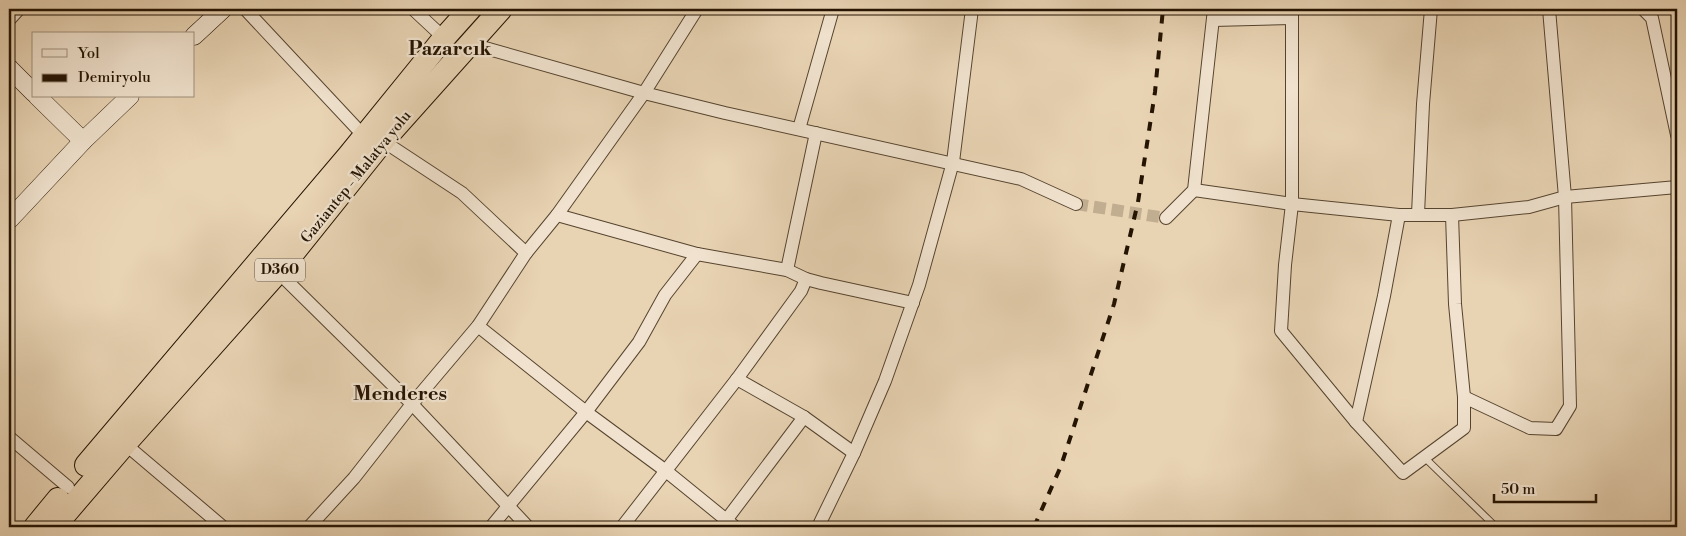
<svg xmlns="http://www.w3.org/2000/svg" width="1686" height="536" font-family="'Libre Bodoni',serif">
<style>
.lines{fill:none;stroke-linecap:round;stroke-linejoin:round}
.street-tunnel{stroke:#c1ad90;stroke-width:12;stroke-dasharray:12 6;stroke-linecap:butt}
.lane-casing{stroke:#56442f;stroke-width:8}
.street-casing{stroke:#56442f;stroke-width:14}
.secondary-casing{stroke:#251403;stroke-width:19}
.highway-casing{stroke:#251403;stroke-width:24}
.lane{stroke:#f0e2ce;stroke-width:6}
.street{stroke:#f0e2ce;stroke-width:12}
.secondary{stroke:#f0e2ce;stroke-width:18}
.highway{stroke:#e8d3b3;stroke-width:22}
.rail{stroke:#251403;stroke-width:4;stroke-dasharray:9 9;stroke-linecap:butt}
.labels{text-anchor:middle;dominant-baseline:central;stroke-width:4.5;stroke-linejoin:round;paint-order:stroke}
.shield{fill:#f0e2ce;stroke:#625240;stroke-width:1}
.shield-label{font-size:14px;font-weight:bold;fill:#251403}
.street-label{font-size:15px;fill:#251403;stroke:#f0e2ce}
.district-label{font-size:20px;font-weight:bold;fill:#251403;stroke:#f0e2ce}
</style>
<rect width="100%" height="100%" fill="#e8d3b3"/>
<filter id="stains"><feTurbulence type="fractalNoise" baseFrequency=".004" numOctaves="4"/><feColorMatrix values="0 0 0 0 .2 0 0 0 0 .09 0 0 0 0 .02 0 0 0 .5 -.17"/></filter>
<radialGradient id="worn" r=".72"><stop offset=".6" stop-color="#630" stop-opacity="0"/><stop offset="1" stop-color="#630" stop-opacity=".3"/></radialGradient>
<g class="lines">
<path class="street-tunnel" d="M 1076,204 L 1166,218"/>
<g class="lane-casing">
<path id="lane" d="M 1424,457 L 1496,527"/>
</g>
<g class="street-casing">
<g id="street">
<path d="M 245,9 L 363,135"/>
<path d="M 413,9 L 444,38"/>
<path d="M 1292,9 L 1292,204 L 1285,265 L 1281,331 L 1356,422"/>
<path d="M 1643,9 L 1652,18 L 1677,135"/>
<path d="M 9,20 L 19,9"/>
<path d="M 1213,20 L 1292,18"/>
<path d="M 471,44 L 644,93 L 725,113 L 1021,179 L 1076,204"/>
<path d="M 799,129 L 833,9"/>
<path d="M 383,141 L 462,193 L 526,253"/>
<path d="M 1194,190 L 1292,204 L 1399,215 L 1452,215 L 1529,207 L 1565,197 L 1677,187"/>
<path d="M 1418,214 L 1423,104 L 1431,9"/>
<path d="M 557,215 L 697,254 L 787,270 L 806,279 L 821,283 L 913,303"/>
<path d="M 1399,215 L 1384,296 L 1356,422 L 1403,473 L 1464,428 L 1464,397 L 1455,304 L 1452,215"/>
<path d="M 1166,218 L 1194,190 L 1214,9"/>
<path d="M 787,270 L 816,133"/>
<path d="M 278,272 L 412,404 L 528,527"/>
<path d="M 478,326 L 586,412 L 666,471 L 735,527"/>
<path d="M 737,379 L 804,417 L 854,453"/>
<path d="M 1464,397 L 1530,428 L 1556,429 L 1570,406 L 1565,197 L 1549,9"/>
<path d="M 9,437 L 68,487"/>
<path d="M 125,444 L 223,527"/>
<path d="M 309,527 L 354,478 L 412,404 L 478,326 L 526,253 L 557,215 L 644,93 L 697,9"/>
<path d="M 491,527 L 586,412 L 639,342 L 665,295 L 697,254"/>
<path d="M 622,527 L 737,379 L 801,291 L 806,279"/>
<path d="M 721,527 L 804,417"/>
<path d="M 818,527 L 854,453 L 885,381 L 919,285 L 953,162 L 972,9"/>
</g>
</g>
<g class="secondary-casing">
<g id="secondary">
<path d="M 194,36 L 223,9"/>
<path d="M 9,68 L 34,93"/>
<path d="M 37,96 L 83,141"/>
<path d="M 9,220 L 83,141 L 130,96"/>
</g>
</g>
<g class="highway-casing">
<g id="highway">
<path d="M 86,465 L 349,155 L 444,38 L 470,9"/>
<path d="M 35,527 L 58,499"/>
<path d="M 54,527 L 125,444 L 278,272 L 383,141 L 501,9"/>
</g>
</g>
<use href="#lane" class="lane"/>
<use href="#street" class="street"/>
<use href="#secondary" class="secondary"/>
<use href="#highway" class="highway"/>
<path class="rail" d="M 1034,527 L 1061,466 L 1114,304 L 1138,202 L 1155,92 L 1163,9"/>
</g>
<g class="labels">
<rect class="shield" x="255" y="258.5" width="50" height="23" rx="4"/>
<g class="shield-label">
<text x="280" y="270">D360</text>
</g>
<g class="street-label">
<text transform="translate(356 177) rotate(-51)">Gaziantep - Malatya yolu</text>
</g>
<g class="district-label">
<text x="450" y="49">Pazarcık</text>
<text x="400" y="394">Menderes</text>
</g>
</g>
<rect width="1686" height="536" fill="none" stroke="#e8d3b3" stroke-width="30"/>
<rect x="10" y="10" width="1666" height="516" fill="none" stroke="#251403" stroke-width="2.5"/>
<rect x="15" y="15" width="1656" height="506" fill="none" stroke="#251403"/>
<rect x="32" y="32" width="162" height="65" fill="#f0e2ce" stroke="#9f907d"/>
<rect x="42" y="49" width="25" height="8" fill="#f0e2ce" stroke="#9f907d"/>
<text x="78" y="58" font-size="15" fill="#251403">Yol</text>
<rect x="42" y="74" width="25" height="8" fill="#251403" stroke="#9f907d"/>
<text x="78" y="82" font-size="15" fill="#251403">Demiryolu</text>
<path d="M1494 494v8h102v-8" fill="none" stroke="#251403" stroke-width="2.5"/>
<text x="1501" y="494" font-size="15" fill="#251403" stroke="#f0e2ce" stroke-width="4" paint-order="stroke">50 m</text>
<rect width="100%" height="100%" filter="url(#stains)"/>
<rect width="100%" height="100%" fill="url(#worn)"/>
</svg>
